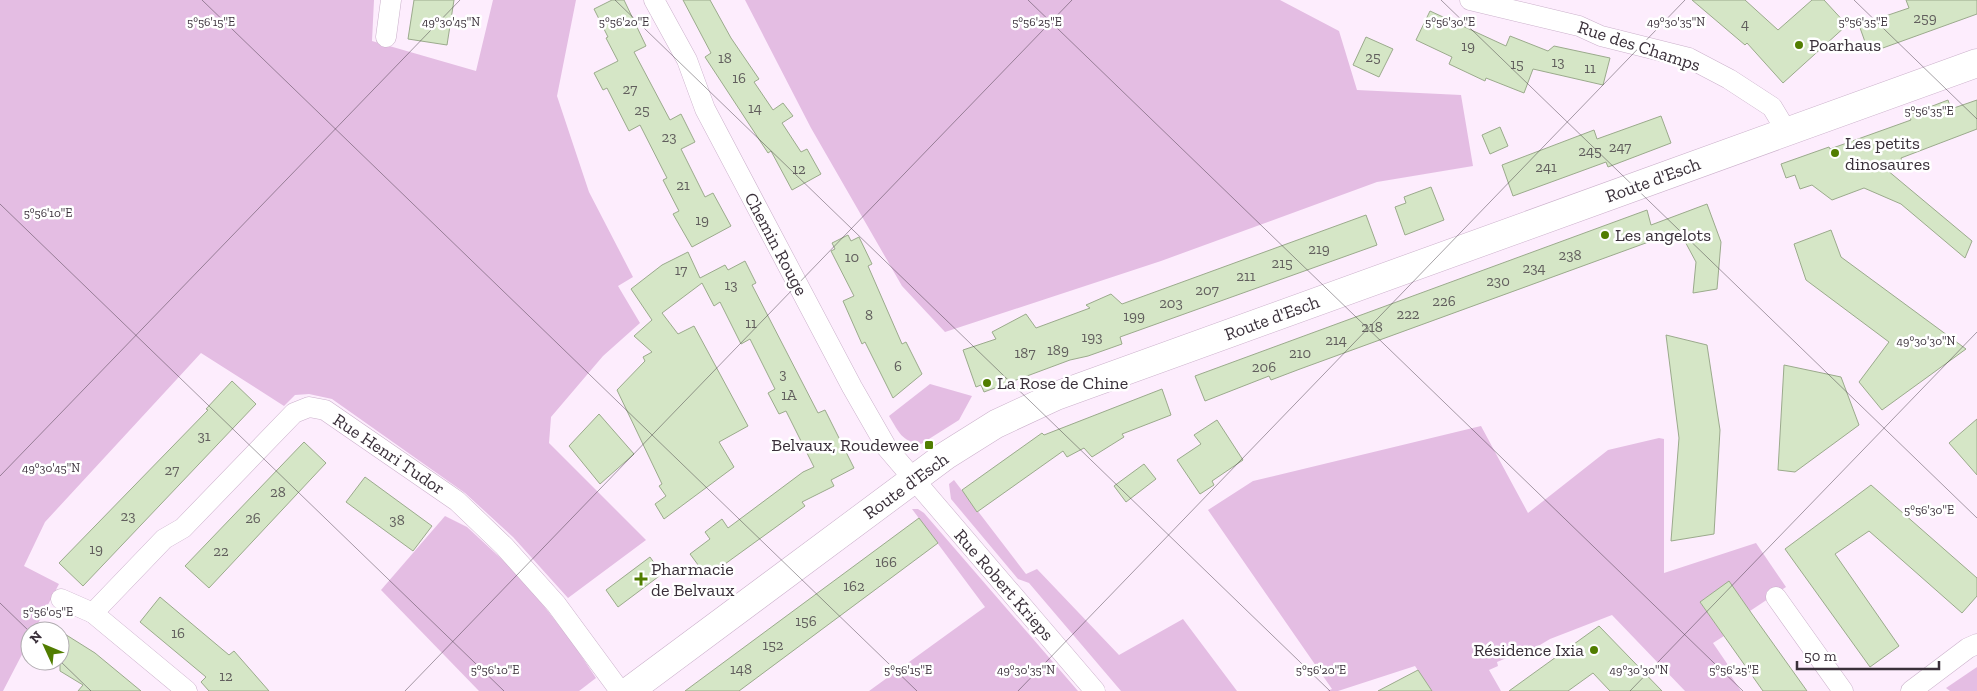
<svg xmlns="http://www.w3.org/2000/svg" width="1977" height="691" font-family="'Zilla Slab',serif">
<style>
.green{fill:#e4bde3}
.building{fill:#d5e6c6;stroke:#9baa8c}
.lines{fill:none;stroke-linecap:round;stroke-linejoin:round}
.minor-casing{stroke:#cbb1cb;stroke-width:21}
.primary-casing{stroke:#cbb1cb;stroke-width:29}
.minor{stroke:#fff;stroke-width:20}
.primary{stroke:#fff;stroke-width:28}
.ticks{fill:none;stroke:#3a303a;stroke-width:1;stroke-opacity:0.45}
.poi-dot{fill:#517d00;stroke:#fff;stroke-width:2}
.labels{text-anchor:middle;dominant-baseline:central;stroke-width:5;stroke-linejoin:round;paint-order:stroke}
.number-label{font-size:15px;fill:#615e5d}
.poi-label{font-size:18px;fill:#3a303a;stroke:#fff;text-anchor:start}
.street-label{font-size:18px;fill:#3a303a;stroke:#fff}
.ticks-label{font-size:12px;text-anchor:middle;fill:#3a303a;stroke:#fff;stroke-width:5;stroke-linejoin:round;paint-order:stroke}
</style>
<rect width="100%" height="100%" fill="#fdedfd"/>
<g class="green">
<path d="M 0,0 L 374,0 L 372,41 L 476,71 L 493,0 L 576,0 L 557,96 L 589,192 L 633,277 L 618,286 L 640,323 L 603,356 L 551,417 L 549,443 L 646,540 L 568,598 L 513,537 L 465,493 L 332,399 L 309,394 L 295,395 L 284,406 L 201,353 L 45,522 L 24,566 L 59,584 L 34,631 L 30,631 L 30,639 L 3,691 L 0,691 Z"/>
<path d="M 745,0 L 1280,0 L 1339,31 L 1357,90 L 1461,95 L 1473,166 L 1377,182 L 1161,261 L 945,332 L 902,286 L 811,128 Z"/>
<path d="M 930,384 L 972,396 L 959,420 L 921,444 C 901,441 899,432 889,416 Z"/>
<path d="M 1481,426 L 1528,513 L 1608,450 L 1659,438 L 1664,439 L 1664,573 L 1756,543 L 1786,587 L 1750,611 L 1729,582 L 1700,602 L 1724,636 L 1713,643 L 1728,665 L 1725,667 L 1741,691 L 1685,691 L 1612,615 L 1550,639 L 1518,658 L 1516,654 L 1497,662 L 1498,666 L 1489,670 L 1501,691 L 1432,691 L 1415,666 L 1338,691 L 1327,691 L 1332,689 L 1208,510 L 1253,481 Z"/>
<path d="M 954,480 L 1026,574 L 1037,569 L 1119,655 L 1183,619 L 1237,691 L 1121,691 L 1029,583 L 1018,579 L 951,499 L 949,484 Z"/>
<path d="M 912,509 L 918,509 L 924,513 L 1078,691 L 869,691 L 985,607 Z"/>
<path d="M 445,516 L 467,527 L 522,578 L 572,642 L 596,678 L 579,691 L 479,691 L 381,590 Z"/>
<path d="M 1977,667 L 1977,691 L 1950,691 L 1946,688 Z"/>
</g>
<g class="building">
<path d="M 414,0 L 454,0 L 447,45 L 408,39 Z"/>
<path d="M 612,0 L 624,0 L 646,46 L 634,52 L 670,120 L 681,114 L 695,142 L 681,149 L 705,197 L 713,193 L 731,226 L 692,247 L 673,214 L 679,211 L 663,180 L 667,178 L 640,125 L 629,131 L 607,88 L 603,90 L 594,73 L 618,61 L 606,38 L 608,37 L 594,9 Z"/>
<path d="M 683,0 L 710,0 L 731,38 L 759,79 L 754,82 L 773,110 L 783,103 L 793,116 L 782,123 L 801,152 L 807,149 L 821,174 L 792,190 L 771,151 L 768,153 L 705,57 L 711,53 Z"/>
<path d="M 1692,0 L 1745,0 L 1778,30 L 1812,0 L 1824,0 L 1847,25 L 1783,83 L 1747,43 L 1745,45 Z"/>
<path d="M 1906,0 L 1977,0 L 1977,14 L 1869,53 L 1859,25 L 1909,8 Z"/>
<path d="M 1430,11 L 1506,46 L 1510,36 L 1548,51 L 1554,46 L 1610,58 L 1603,85 L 1533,69 L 1524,93 L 1486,78 L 1485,81 L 1449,64 L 1452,57 L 1416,40 Z"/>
<path d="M 1366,37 L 1393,49 L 1379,77 L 1353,65 Z"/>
<path d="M 1948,100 L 1951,109 L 1977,100 L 1977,129 L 1901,158 L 1903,164 L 1887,170 L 1972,241 L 1965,258 L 1901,204 L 1864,188 L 1832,200 L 1812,185 L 1800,189 L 1795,175 L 1786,178 L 1781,164 L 1829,147 L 1830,149 L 1911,120 L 1909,115 Z"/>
<path d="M 1661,116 L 1671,143 L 1608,167 L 1606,162 L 1513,196 L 1502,165 L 1594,130 L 1597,139 Z"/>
<path d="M 1500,127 L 1508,146 L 1490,154 L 1482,135 Z"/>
<path d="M 1431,187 L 1444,220 L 1405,235 L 1395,207 L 1406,203 L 1404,197 Z"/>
<path d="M 1707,204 L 1721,242 L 1717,289 L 1693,293 L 1696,262 L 1681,234 L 1666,237 L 1665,236 L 1300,369 L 1271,380 L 1269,376 L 1205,401 L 1195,376 L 1647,210 L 1651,225 Z"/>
<path d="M 1366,215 L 1377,245 L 1120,337 L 1122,344 L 1088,356 L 1070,360 L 984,392 L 981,385 L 976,387 L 963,350 L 996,339 L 992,332 L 1026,314 L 1036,328 L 1090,308 L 1086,305 L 1111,294 L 1122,304 Z"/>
<path d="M 1831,230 L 1841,257 L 1966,349 L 1882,410 L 1859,382 L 1889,342 L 1806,280 L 1794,244 Z"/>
<path d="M 848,235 L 851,241 L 859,237 L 872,264 L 868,266 L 902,344 L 906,342 L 922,374 L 893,398 L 865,342 L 862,344 L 843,301 L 854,296 L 831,251 L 835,249 L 832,243 Z"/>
<path d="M 688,252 L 700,278 L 725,265 L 728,270 L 745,261 L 756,283 L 752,285 L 818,413 L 825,410 L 854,468 L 831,480 L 834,486 L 802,502 L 805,506 L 707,577 L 690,554 L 710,539 L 705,532 L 722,519 L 728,528 L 803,472 L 814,467 L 786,411 L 779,414 L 768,393 L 775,389 L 750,339 L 741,344 L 720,302 L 714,306 L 702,283 L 662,313 L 678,334 L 694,326 L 748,426 L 719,442 L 734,467 L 664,519 L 655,504 L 666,496 L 659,486 L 662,484 L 617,390 L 645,361 L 643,357 L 652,352 L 634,336 L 652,320 L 631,289 L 662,265 Z"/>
<path d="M 1666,335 L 1707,345 L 1720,430 L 1714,534 L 1671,541 L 1679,438 Z"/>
<path d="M 1784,365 L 1841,377 L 1859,425 L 1795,472 L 1778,470 Z"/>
<path d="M 232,381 L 256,404 L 83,586 L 59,563 L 208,410 L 206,409 Z"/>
<path d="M 1162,389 L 1171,415 L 1122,434 L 1124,437 L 1092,457 L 1084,448 L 1067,457 L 1063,451 L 977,512 L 962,490 L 1042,433 L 1044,435 Z"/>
<path d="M 599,414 L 634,454 L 600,484 L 569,446 Z"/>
<path d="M 1977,419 L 1977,475 L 1949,443 Z"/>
<path d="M 1217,420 L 1243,460 L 1212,481 L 1214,485 L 1200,494 L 1177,460 L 1201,444 L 1194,435 Z"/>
<path d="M 304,442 L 326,463 L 209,588 L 185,566 Z"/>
<path d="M 1144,464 L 1156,479 L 1126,502 L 1114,486 Z"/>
<path d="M 365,477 L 432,526 L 413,551 L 346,502 Z"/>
<path d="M 1871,485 L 1977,578 L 1977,596 L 1962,613 L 1869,531 L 1835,554 L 1899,646 L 1870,667 L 1785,549 Z"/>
<path d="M 919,518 L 938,543 L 739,691 L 685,691 Z"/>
<path d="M 650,557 L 662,574 L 618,607 L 606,590 Z"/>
<path d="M 1729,581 L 1752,614 L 1807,691 L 1763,691 L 1700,602 Z"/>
<path d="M 160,597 L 229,655 L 234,651 L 269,691 L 209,691 L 201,682 L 206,677 L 140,622 Z"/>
<path d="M 1599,626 L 1662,691 L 1610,691 L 1593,673 L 1568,691 L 1509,691 Z"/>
<path d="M 60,631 L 95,653 L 141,691 L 78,691 L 83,685 L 60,671 Z"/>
<path d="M 1418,670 L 1432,691 L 1378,691 Z"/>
</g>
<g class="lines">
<g class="minor-casing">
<g id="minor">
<path d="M 654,0 L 687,60 L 705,109 L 852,387 L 887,448 L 1095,691"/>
<path d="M 1470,0 L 1579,26 L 1601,36 L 1689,58 L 1729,79 L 1772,107 L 1787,132"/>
<path d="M 386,37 L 391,0"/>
<path d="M 1776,597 L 1843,691"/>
<path d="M 61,599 L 93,613"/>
<path d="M 187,691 L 93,613 L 164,539 L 183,528 L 294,413 L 309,407 L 325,410 L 457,501 L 504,546 L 556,604 L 620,691"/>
<path d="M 1911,691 L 1968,648 L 1977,644"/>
</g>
</g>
<g class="primary-casing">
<path id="primary" d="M 629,691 L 945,456 L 996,424 L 1056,396 L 1977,63"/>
</g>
<use href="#minor" class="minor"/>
<use href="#primary" class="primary"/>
</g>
<path class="ticks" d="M 202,0 L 917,691M 615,0 L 1330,691M 1028,0 L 1743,691M 1441,0 L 1977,518M 1854,0 L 1977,119M 0,204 L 504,691M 0,476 L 460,0M 0,603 L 30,632M 60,661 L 91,691M 405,691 L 1072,0M 1018,691 L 1685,0M 1630,691 L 1977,332"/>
<g class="poi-dot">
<circle cx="1799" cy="45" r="5"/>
<circle cx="1835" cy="153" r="5"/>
<circle cx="1605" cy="235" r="5"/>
<circle cx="987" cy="383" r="5"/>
<rect x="924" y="440" width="10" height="10" rx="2.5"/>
<path d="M638.5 571.5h5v5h5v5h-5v5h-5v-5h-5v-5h5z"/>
<circle cx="1594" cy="650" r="5"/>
</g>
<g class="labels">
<g class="number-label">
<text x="1925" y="18">259</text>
<text x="1745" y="24">4</text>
<text x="1468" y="46">19</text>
<text x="1373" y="57">25</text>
<text x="725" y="58">18</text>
<text x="1558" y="62">13</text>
<text x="1517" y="64">15</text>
<text x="1590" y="68">11</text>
<text x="739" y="78">16</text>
<text x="630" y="89">27</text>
<text x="755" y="108">14</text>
<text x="642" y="110">25</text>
<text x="669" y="137">23</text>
<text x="1620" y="147">247</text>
<text x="1590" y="151">245</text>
<text x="1546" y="167">241</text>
<text x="799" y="169">12</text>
<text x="683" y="185">21</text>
<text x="702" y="220">19</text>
<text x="1319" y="249">219</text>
<text x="1570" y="255">238</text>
<text x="852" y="257">10</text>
<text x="1282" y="263">215</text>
<text x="1534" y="268">234</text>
<text x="681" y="270">17</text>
<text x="1246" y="276">211</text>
<text x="1498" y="281">230</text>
<text x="731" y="285">13</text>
<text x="1207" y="290">207</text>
<text x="1444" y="301">226</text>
<text x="1171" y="303">203</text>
<text x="1408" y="314">222</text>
<text x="869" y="315">8</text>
<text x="1134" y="316">199</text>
<text x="751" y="323">11</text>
<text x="1372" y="327">218</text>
<text x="1092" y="337">193</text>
<text x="1336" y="340">214</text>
<text x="1058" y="350">189</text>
<text x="1025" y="353">187</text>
<text x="1300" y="353">210</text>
<text x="898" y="366">6</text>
<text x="1264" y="367">206</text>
<text x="783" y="374">3</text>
<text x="789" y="395">1A</text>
<text x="204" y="436">31</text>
<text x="172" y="470">27</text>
<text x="278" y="492">28</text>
<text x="128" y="516">23</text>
<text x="253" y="518">26</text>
<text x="397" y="520">38</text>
<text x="96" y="549">19</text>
<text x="221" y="551">22</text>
<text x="886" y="562">166</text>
<text x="854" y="586">162</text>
<text x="806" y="621">156</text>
<text x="178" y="633">16</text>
<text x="773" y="645">152</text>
<text x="741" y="669">148</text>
<text x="226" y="676">12</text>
</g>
<g class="poi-label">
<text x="1809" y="45">Poarhaus</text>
<text x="1845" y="143">Les petits<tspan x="1845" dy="21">dinosaures</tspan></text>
<text x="1615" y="235">Les angelots</text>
<text x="997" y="383">La Rose de Chine</text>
<text x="919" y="445" text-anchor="end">Belvaux, Roudewee</text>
<text x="651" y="569">Pharmacie<tspan x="651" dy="21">de Belvaux</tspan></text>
<text x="1584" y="650" text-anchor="end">Résidence Ixia</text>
</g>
<g class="street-label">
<text transform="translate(1639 46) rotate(18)">Rue des Champs</text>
<text transform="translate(1653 180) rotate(-20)">Route d'Esch</text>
<text transform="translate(776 244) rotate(62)">Chemin Rouge</text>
<text transform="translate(1272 318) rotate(-20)">Route d'Esch</text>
<text transform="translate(389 454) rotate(34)">Rue Henri Tudor</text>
<text transform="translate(906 486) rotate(-36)">Route d'Esch</text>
<text transform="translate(1004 585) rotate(49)">Rue Robert Krieps</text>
</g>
</g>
<g class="ticks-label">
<text x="211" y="26">5°56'15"E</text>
<text x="624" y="26">5°56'20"E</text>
<text x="1037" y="26">5°56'25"E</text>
<text x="1450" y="26">5°56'30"E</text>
<text x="1863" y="26">5°56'35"E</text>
<text x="451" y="26">49°30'45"N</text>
<text x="1676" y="26">49°30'35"N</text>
<text x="1929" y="115">5°56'35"E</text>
<text x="48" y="217">5°56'10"E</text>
<text x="1926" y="345">49°30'30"N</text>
<text x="51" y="472">49°30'45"N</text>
<text x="1929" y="514">5°56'30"E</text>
<text x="48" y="616">5°56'05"E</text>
<text x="1026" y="674">49°30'35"N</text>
<text x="1639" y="674">49°30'30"N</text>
<text x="495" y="674">5°56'10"E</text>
<text x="908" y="674">5°56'15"E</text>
<text x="1321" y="674">5°56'20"E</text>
<text x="1734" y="674">5°56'25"E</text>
</g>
<g transform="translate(45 646) rotate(314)"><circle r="24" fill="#ffffff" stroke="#b0acb0"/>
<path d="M0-4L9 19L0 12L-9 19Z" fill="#517d00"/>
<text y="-8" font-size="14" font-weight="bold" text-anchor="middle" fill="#3a303a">N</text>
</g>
<path d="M1797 661v8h142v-8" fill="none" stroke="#3a303a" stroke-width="2.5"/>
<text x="1804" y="661" font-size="15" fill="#3a303a" stroke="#ffffff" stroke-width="4" paint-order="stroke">50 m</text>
</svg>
